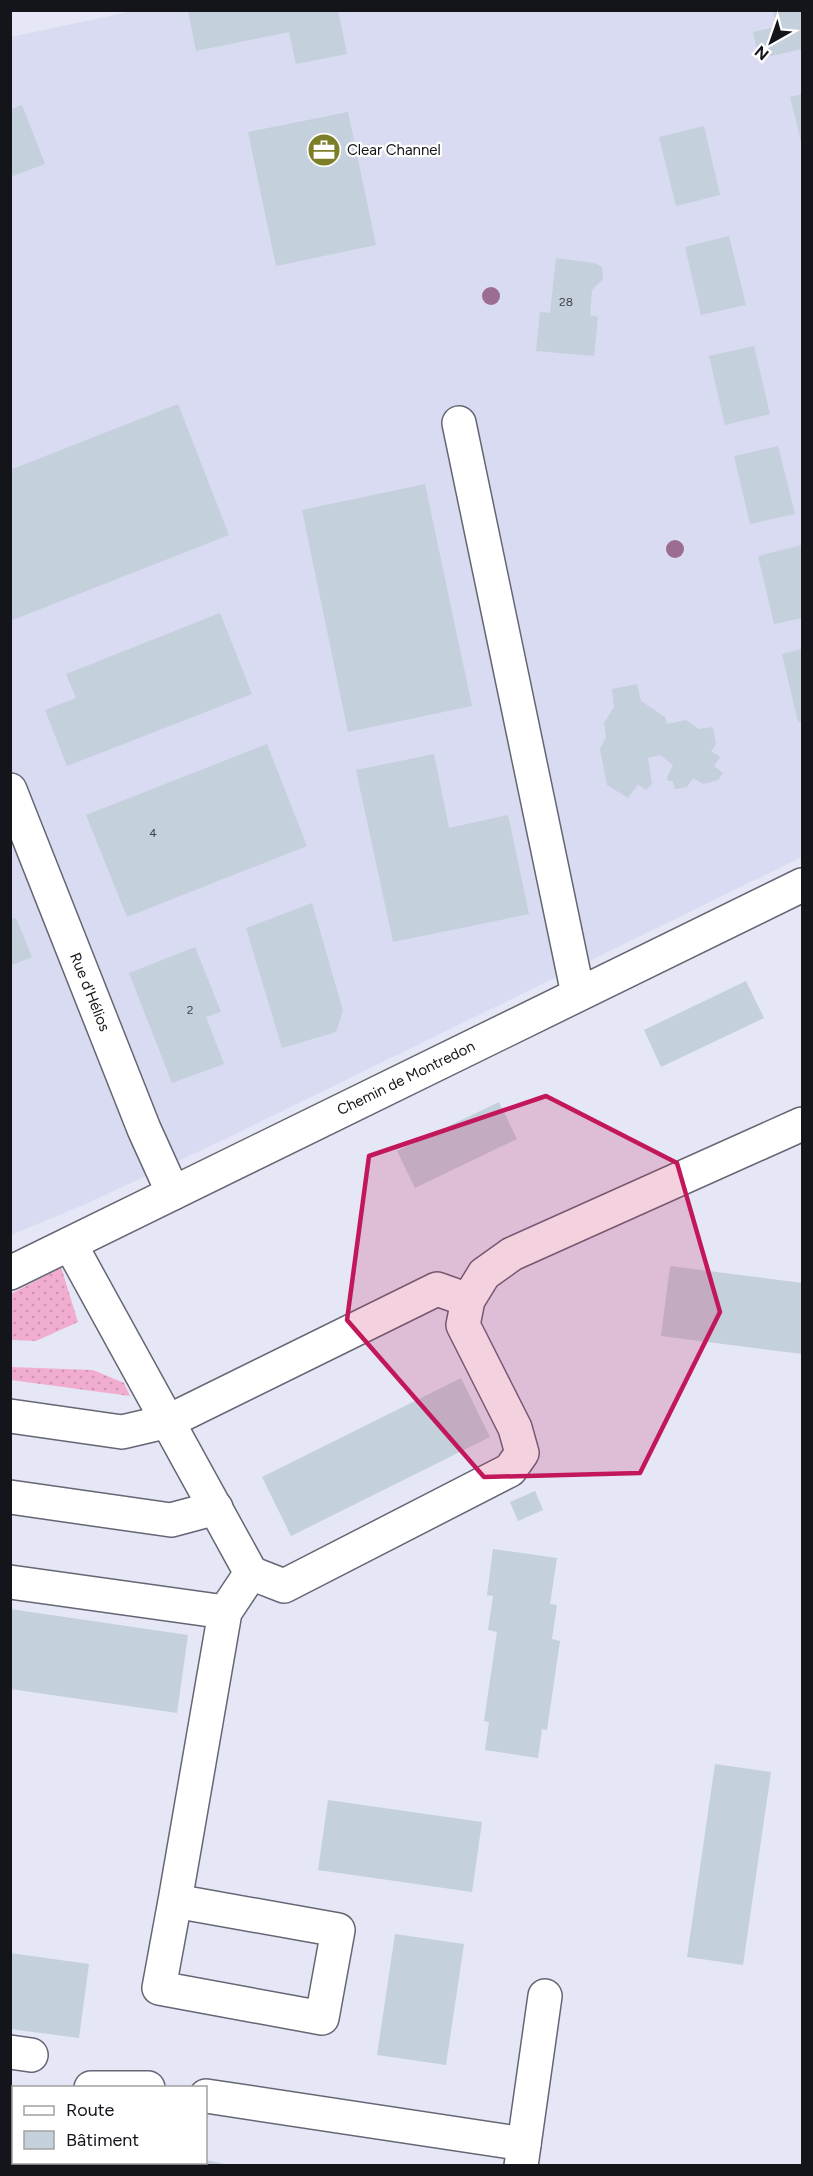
<svg xmlns="http://www.w3.org/2000/svg" width="813" height="2176" viewBox="0 0 813 2176" font-family="Figtree,sans-serif">
	<style>
		.built { fill: #d8dbf1 }
		.grass { fill: url(#grass-dots) }
		.building { fill: #c4d0dc }
		.lines { fill: none; stroke-linecap: round; stroke-linejoin: round }
		.minor-casing { stroke: #656674; stroke-width: 36 }
		.minor { stroke: #fff; stroke-width: 33 }
		.tree { fill: #9b6d91 }
		.marked { fill: #c2185b; fill-opacity: 0.2; stroke: #c2185b; stroke-width: 4.5; stroke-linejoin: round }
		.labels { text-anchor: middle; stroke-width: 4.5; stroke-linejoin: round; paint-order: stroke }
		.number-label { font-size: 12px; fill: #40444a }
		.poi-label { font-size: 15px; fill: #14151a; stroke: #fff; text-anchor: start }
		.street-label { font-size: 15px; fill: #14151a; stroke: #fff }
	</style>
	<defs>
		<pattern id="grass-dots" width="8" height="8" patternUnits="userSpaceOnUse" patternTransform="scale(1.5)"><rect width="8" height="8" fill="#f1adcf"/><path d="M2 2h.1M6 6h.1" fill="none" stroke="#ce94b1" stroke-width="1.8" stroke-linecap="round"/></pattern>
	</defs>
	<rect width="100%" height="100%" fill="#e5e7f6"/>
	<polygon class="built" points="138,10 802,11 802,857 221,1141 88,1203 11,1235 11,37"/>
	<g class="grass">
		<polygon points="61,1267 78,1322 36,1341 11,1340 11,1294"/>
		<polygon points="11,1367 93,1370 124,1383 130,1396 11,1380"/>
	</g>
	<g class="building">
		<polygon points="188,10 338,10 347,54 296,64 289,32 196,51"/>
		<polygon points="773,10 802,10 802,49 759,59 753,32 776,27"/>
		<polygon points="802,94 802,145 790,97"/>
		<polygon points="22,105 45,164 10,177 10,110"/>
		<polygon points="348,112 376,245 276,266 248,132"/>
		<polygon points="704,126 720,195 676,206 659,137"/>
		<polygon points="729,236 746,305 701,315 685,247"/>
		<polygon points="556,258 594,263 602,267 603,279 592,290 590,315 598,317 594,356 536,351 540,312 550,313"/>
		<polygon points="754,346 770,414 725,425 709,356"/>
		<polygon points="178,404 229,535 10,621 10,470"/>
		<polygon points="778,446 795,514 750,524 734,456"/>
		<polygon points="425,484 472,706 348,732 302,510"/>
		<polygon points="802,545 802,618 774,624 758,556"/>
		<polygon points="220,613 252,694 67,766 45,710 76,698 66,674"/>
		<polygon points="802,649 802,721 798,722 782,654"/>
		<polygon points="637,684 641,701 665,717 667,724 686,720 699,729 713,727 716,744 711,751 720,757 714,766 723,773 718,780 703,784 693,778 687,787 675,789 673,781 668,781 667,777 673,765 660,755 648,758 652,784 646,790 638,784 628,798 607,785 600,749 606,737 604,723 614,707 612,689"/>
		<polygon points="267,744 307,846 127,917 86,815"/>
		<polygon points="434,754 449,828 508,815 529,914 393,942 356,770"/>
		<polygon points="312,903 343,1011 336,1032 282,1048 246,928"/>
		<polygon points="16,918 32,957 10,966 10,920"/>
		<polygon points="195,947 221,1012 206,1017 224,1064 172,1083 129,973"/>
		<polygon points="746,981 764,1018 661,1067 644,1030"/>
		<polygon points="499,1102 517,1139 415,1188 397,1151"/>
		<polygon points="670,1266 802,1283 802,1354 661,1336"/>
		<polygon points="461,1378 490,1437 291,1536 262,1477"/>
		<polygon points="535,1491 543,1510 518,1521 510,1502"/>
		<polygon points="493,1549 557,1558 550,1604 557,1605 552,1639 560,1641 547,1730 542,1729 538,1758 485,1750 489,1722 484,1721 497,1632 488,1630 493,1596 487,1595"/>
		<polygon points="10,1609 188,1635 177,1713 10,1689"/>
		<polygon points="715,1764 771,1772 743,1965 687,1957"/>
		<polygon points="328,1800 482,1822 472,1892 318,1870"/>
		<polygon points="395,1934 464,1944 446,2065 377,2055"/>
		<polygon points="10,1953 89,1964 79,2038 10,2029"/>
		<polygon points="206,2160 233,2166 123,2166 124,2163 206,2163"/>
	</g>
	<g class="lines">
		<defs>
			<g id="minor">
				<polyline points="459,423 578,994"/>
				<polyline points="10,790 144,1129 173,1193"/>
				<polyline points="70,1244 251,1573 284,1586 510,1470 522,1453 515,1428 463,1325 468,1300 484,1274 512,1254 802,1124"/>
				<polyline points="10,1273 802,885"/>
				<polyline points="10,1416 122,1432 169,1421 437,1289 468,1300"/>
				<polyline points="10,1497 171,1520 216,1508"/>
				<polyline points="10,1582 225,1612"/>
				<polyline points="175,1901 159,1988 322,2018 338,1930 175,1901 225,1612 251,1573"/>
				<polyline points="10,2052 31,2055"/>
				<polyline points="91,2088 148,2088"/>
				<polyline points="206,2096 524,2144"/>
				<polyline points="10,2136 14,2133"/>
				<polyline points="521,2166 545,1996"/>
			</g>
		</defs>
		<use href="#minor" class="minor-casing"/>
		<use href="#minor" class="minor"/>
	</g>
	<g class="tree">
		<circle cx="491" cy="296" r="9"/>
		<circle cx="675" cy="549" r="9"/>
	</g>
	<path class="marked" d="M546 1096 677 1163 720 1312 640 1473 484 1477 347 1320 369 1156Z"/>
	<defs>
		<symbol id="office-disc" viewBox="-11 -11 22 22"><circle r="9.5" fill="#7d7f28" stroke="#fff"/><path d="M-6-3h4V-5.5h4V-3h4V5H-6ZM-1-4.5V-3h2v-1.5ZM-6 0V1H6V0Z" fill="#fff"/></symbol>
	</defs>
	<g fill-rule="evenodd">
		<use href="#office-disc" x="305" y="131" width="38" height="38"/>
	</g>
	<g class="labels">
		<g class="number-label">
			<text x="566" y="306">28</text>
			<text x="153" y="837">4</text>
			<text x="190" y="1014">2</text>
		</g>
		<g class="poi-label">
			<text x="347" y="155">Clear Channel</text>
		</g>
		<g class="street-label">
			<text transform="translate(90 992) rotate(68)" y="5">Rue d'Hélios</text>
			<text transform="translate(406 1078) rotate(-26)" y="5">Chemin de Montredon</text>
		</g>
	</g>
	<rect width="813" height="2176" fill="none" stroke="#14151a" stroke-width="24"/>
	<rect x="12" y="2086" width="195" height="78" fill="#ffffff" stroke="#a1a1a3" stroke-width="1.5"/>
	<rect x="24" y="2106" width="30" height="9" fill="#ffffff" stroke="#a1a1a3" stroke-width="1.5"/>
	<text x="66" y="2116" font-size="18" fill="#14151a">Route</text>
	<rect x="24" y="2131" width="30" height="18" fill="#c4d0dc" stroke="#a1a1a3" stroke-width="1.5"/>
	<text x="66" y="2146" font-size="18" fill="#14151a">Bâtiment</text>
	<g transform="translate(771 42) rotate(220)" stroke="#ffffff" stroke-width="4.5" paint-order="stroke">
	<path d="M0-4.5L10 22L0 15L-10 22Z" fill="#14151a"/>
	<text y="-9" font-size="16" font-weight="bold" text-anchor="middle" fill="#14151a">N</text>
	</g>
</svg>
